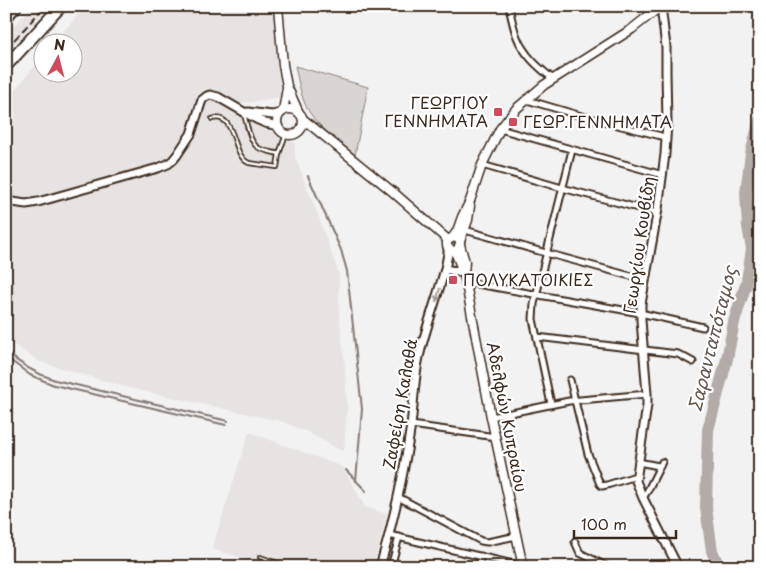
<svg xmlns="http://www.w3.org/2000/svg" width="766" height="573" viewBox="0 0 766 573" font-family="'Playpen Sans',sans-serif">
	<style>
		.built { fill: #e6e3e2 }
		.green { fill: #d8d5d2; stroke: #8a8078 }
		.lines { fill: none; stroke-linecap: round; stroke-linejoin: round }
		.stream { stroke: #827770; stroke-width: 2 }
		.river { stroke: #b2aba7; stroke-width: 12 }
		.service-casing { stroke: #3b2a1e; stroke-width: 6 }
		.minor-casing { stroke: #3b2a1e; stroke-width: 9 }
		.tertiary-casing { stroke: #3b2a1e; stroke-width: 11 }
		.secondary-casing { stroke: #3b2a1e; stroke-width: 11 }
		.motorway-casing { stroke: #3b2a1e; stroke-width: 14 }
		.service { stroke: #fff; stroke-width: 2.5 }
		.minor { stroke: #fff; stroke-width: 5 }
		.tertiary { stroke: #fff; stroke-width: 7 }
		.secondary { stroke: #fff; stroke-width: 8 }
		.motorway { stroke: #fff; stroke-width: 10 }
		.rail { stroke: #3b2a1e; stroke-width: 2; stroke-dasharray: 8 4; stroke-linecap: butt }
		.oneway { fill: #a79f9a }
		.poi-dot { fill: #d1495b; stroke: #fff; stroke-width: 2 }
		.labels { text-anchor: middle; stroke-width: 4.5; stroke-linejoin: round; paint-order: stroke }
		.poi-label { font-size: 16px; fill: #3b2a1e; stroke: #fff; text-anchor: start }
		.street-label { font-size: 16px; fill: #3b2a1e; stroke: #fff }
		.water-label { font-size: 18px; font-style: italic; fill: #65574e; stroke: #fff }
	</style>
	<rect width="100%" height="100%" fill="#f3f2f2"/>
	<filter id="ink" filterUnits="userSpaceOnUse"><feTurbulence type="fractalNoise" baseFrequency=".02" numOctaves="2"/><feDisplacementMap in="SourceGraphic" scale="10" xChannelSelector="R" yChannelSelector="G"/><feConvolveMatrix kernelMatrix="1 2 1 2 8 2 1 2 1" color-interpolation-filters="sRGB"/></filter>
	<g filter="url(#ink)">
		<g class="built">
			<polygon points="32,6 49,6 6,53 6,35"/>
			<polygon points="86,6 272,6 281,97 237,104 219,94 210,92 203,93 199,99 189,129 184,140 174,154 165,161 152,167 29,200 13,201 6,199 6,101 42,57 42,72 72,72 72,42 54,42"/>
			<polygon points="210,101 217,101 295,143 295,157 318,215 339,275 339,313 345,366 347,409 344,452 305,431 280,421 129,388 40,362 14,345 6,334 6,207 25,210 108,188 109,184 173,168 193,139 205,106"/>
			<polygon points="249,432 343,467 365,507 387,514 373,567 272,567 212,549"/>
		</g>
		<path class="green" d="M295 66 368 87 355 155C339 141 313 124 305 104 300 93 298 78 295 66Z"/>
		<g class="lines">
			<g class="stream">
				<polyline points="308,176 341,250 347,271 362,409 356,481"/>
				<path d="M6 351C20 365 37 374 55 380L228 421"/>
				<polyline points="6,357 30,375 54,385 226,425"/>
				<polyline points="346,470 366,491"/>
			</g>
			<polyline class="river" points="719,567 712,551 706,508 708,430 727,359 734,322 747,281 752,249 748,227 746,193 751,153 760,120"/>
			<defs>
				<g id="service">
					<path d="M244 115C247 123 249 140 256 146 261 151 272 152 279 154"/>
					<path d="M212 119C237 112 231 156 249 163L277 167 279 154 286 134"/>
					<polyline points="260,557 289,567"/>
				</g>
				<g id="minor">
					<path d="M509 6C511 16 513 27 517 37 524 55 538 67 553 79"/>
					<polyline points="527,100 578,115 665,137"/>
					<polyline points="500,129 663,175"/>
					<polyline points="482,165 562,188 657,213"/>
					<polyline points="465,230 546,253 645,280"/>
					<polyline points="466,282 640,313 703,327"/>
					<polyline points="537,337 678,354 693,362"/>
					<polyline points="570,380 588,454 600,484 602,486 607,485 636,476"/>
					<polyline points="551,404 533,319 534,304 572,150"/>
					<polyline points="491,417 569,401 647,394"/>
					<polyline points="411,425 496,437"/>
					<polyline points="638,462 659,466"/>
					<polyline points="398,497 481,541 487,542 517,536"/>
					<polyline points="643,498 648,490 662,462"/>
					<polyline points="389,535 513,564 522,565"/>
					<polyline points="575,542 580,553 608,567"/>
					<polyline points="391,567 399,537"/>
					<polyline points="478,567 481,556"/>
				</g>
				<g id="tertiary">
					<polyline points="661,6 666,47 666,72 667,123 665,154 658,209 641,304 641,320 647,394 647,405 636,481 643,498 678,567"/>
					<polyline points="248,112 272,115 281,113"/>
					<polyline points="6,201 26,204 38,202 158,168 168,164 173,160 177,155 191,134 202,100 207,96 210,95 218,97 256,119 265,123 278,126"/>
					<polyline points="445,269 464,273"/>
					<path d="M380 567C394 520 404 473 411 425 414 402 414 379 419 357 426 327 437 298 445 269L448 254V247"/>
				</g>
				<g id="secondary">
					<polyline points="278,6 283,65 287,86 299,113"/>
					<circle cx="290" cy="122" r="13"/>
					<polyline points="283,111 287,88"/>
					<polyline points="303,119 393,192 448,240"/>
					<polyline points="453,237 457,231 462,217 470,201 482,165 500,129 516,109 544,85 632,29 661,6"/>
					<polyline points="460,241 468,220 470,206"/>
					<polyline points="460,245 465,262 464,273"/>
					<path d="M454 251 458 249 460 243 459 239 453 237 447 241C446 251 451 247 455 253 459 259 460 267 464 273L491 417 523 567"/>
				</g>
				<g id="motorway">
					<polyline points="6,17 16,6"/>
					<polyline points="6,66 61,6"/>
				</g>
			</defs>
			<use href="#service" class="service-casing"/>
			<use href="#minor" class="minor-casing"/>
			<use href="#tertiary" class="tertiary-casing"/>
			<use href="#secondary" class="secondary-casing"/>
			<use href="#motorway" class="motorway-casing"/>
			<use href="#service" class="service"/>
			<use href="#minor" class="minor"/>
			<use href="#tertiary" class="tertiary"/>
			<use href="#secondary" class="secondary"/>
			<use href="#motorway" class="motorway"/>
			<polyline class="rail" points="6,49 45,6"/>
		</g>
		<defs><path id="oneway-solid" d="M-6-.8H1V-3.2L6.5 0L1 3.2V.8H-6Z" transform="scale(1.25)"/></defs>
		<use class="oneway" href="#oneway-solid" transform="translate(438 295) rotate(106)"/>
	</g>
	<g class="poi-dot">
		<rect x="493" y="107" width="10" height="10" rx="2.5"/>
		<rect x="508" y="117" width="10" height="10" rx="2.5"/>
		<rect x="448" y="275" width="10" height="10" rx="2.5"/>
	</g>
	<g class="labels">
		<g class="poi-label">
			<text x="488" y="109" text-anchor="end">ΓΕΩΡΓΙΟΥ<tspan x="488" dy="18">ΓΕΝΝΗΜΑΤΑ</tspan></text>
			<text x="523" y="128">ΓΕΩΡ.ΓΕΝΝΗΜΑΤΑ</text>
			<text x="463" y="286">ΠΟΛΥΚΑΤΟΙΚΙΕΣ</text>
		</g>
		<g class="street-label">
			<text transform="translate(639 245) rotate(-82)" y="6">Γεωργίου Κουβίδη</text>
			<text transform="translate(400 404) rotate(-80)" y="6">Ζαφείρη Καλαθά</text>
			<text transform="translate(507 417) rotate(79)" y="6">Αδελφών Κυπραίου</text>
		</g>
		<g class="water-label">
			<text transform="translate(713 339) rotate(-76)" y="6">Σαρανταπόταμος</text>
		</g>
	</g>
	<rect width="766" height="573" fill="none" stroke="#fff" stroke-width="25"/>
	<rect x="12" y="12" width="741" height="548" fill="none" stroke="#3b2a1e" stroke-width="2" filter="url(#ink)"/>
	<g transform="translate(58 58) rotate(7)"><circle r="24" fill="#ffffff" stroke="#b1aaa5"/>
	<path d="M0-4L9 19L0 12L-9 19Z" fill="#d1495b"/>
	<text y="-8" font-size="14" font-weight="bold" text-anchor="middle" fill="#3b2a1e">N</text>
	</g>
	<path d="M574 530v8h102v-8" fill="none" stroke="#3b2a1e" stroke-width="2.5"/>
	<text x="581" y="530" font-size="15" fill="#3b2a1e" stroke="#ffffff" stroke-width="4" paint-order="stroke">100 m</text>
</svg>
